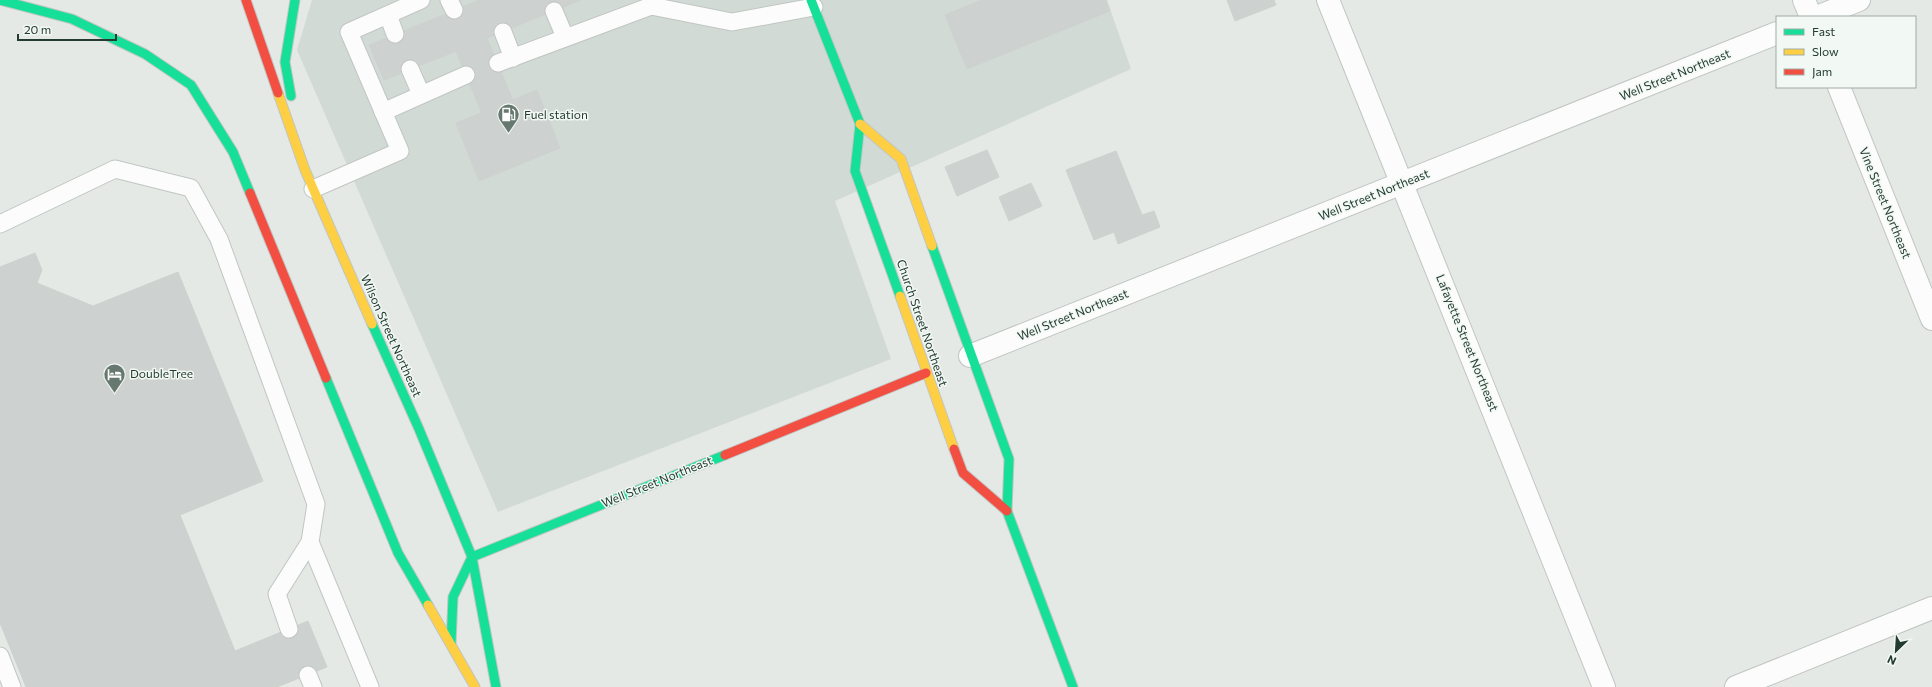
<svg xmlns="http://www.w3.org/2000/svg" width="1932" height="687" viewBox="0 0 1932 687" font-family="Commissioner,sans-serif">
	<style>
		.built { fill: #d2dad6 }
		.building { fill: #cdd1cf; stroke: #cdd2cf }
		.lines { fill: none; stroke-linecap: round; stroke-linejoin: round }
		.lane-casing { stroke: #c1c6c3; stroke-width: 19 }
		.street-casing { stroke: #c1c6c3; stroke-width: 24 }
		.fast-casing { stroke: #c0c6c3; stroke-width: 11 }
		.slow-casing { stroke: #c0c6c3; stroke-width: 11 }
		.jam-casing { stroke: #c0c6c3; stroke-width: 11 }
		.lane { stroke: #fbfcfb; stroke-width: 17 }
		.street { stroke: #fbfcfb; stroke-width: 22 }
		.fast { stroke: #16e098; stroke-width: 9 }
		.slow { stroke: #ffcf43; stroke-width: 9 }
		.jam { stroke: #f24e42; stroke-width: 9 }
		.labels { text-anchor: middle; stroke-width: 3; stroke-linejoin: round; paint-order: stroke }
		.street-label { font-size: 12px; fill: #233b31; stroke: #f2f8f4 }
		.poi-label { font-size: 12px; fill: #233b31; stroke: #f2f8f4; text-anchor: start }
	</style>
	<rect width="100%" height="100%" fill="#e4e9e6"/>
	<polygon class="built" points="312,0 1107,0 1131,69 835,201 891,359 498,512 297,50"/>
	<g class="building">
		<polygon points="480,0 581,0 487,38 514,103 483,116 456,51 384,80 369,45"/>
		<polygon points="982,0 1106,0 1110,11 967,69 945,15"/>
		<polygon points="1227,0 1274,0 1276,5 1235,21"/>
		<polygon points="537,90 560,148 479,181 456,123"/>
		<polygon points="987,150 999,177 957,196 945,167"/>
		<polygon points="1116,151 1142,215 1154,211 1160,227 1118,244 1114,232 1094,240 1066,170"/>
		<polygon points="1031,183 1042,206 1009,221 999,197"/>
		<polygon points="35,253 42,270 37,283 93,306 178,272 263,481 180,515 235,651 308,621 327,667 277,687 26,687 0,623 0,267"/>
	</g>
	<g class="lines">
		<defs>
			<g id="lane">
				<polyline points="449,0 454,10"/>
				<polyline points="554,11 565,37"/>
				<polyline points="388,15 395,34"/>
				<polyline points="503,32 513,58"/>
				<polyline points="498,63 651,6 732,22 814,7"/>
				<polyline points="410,69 421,94"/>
				<polyline points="383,112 466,75"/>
				<polyline points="313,189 400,151 349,32 421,0"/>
				<polyline points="0,224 115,169 191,188 219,239 316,504 310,542 370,687"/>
				<polyline points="289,629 277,594 310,542"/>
				<polyline points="0,656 12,687"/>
				<polyline points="308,675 313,687"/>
			</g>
			<g id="street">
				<polyline points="1328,0 1604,687"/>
				<polyline points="1804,0 1811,17"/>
				<polyline points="1817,17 1859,0"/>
				<polyline points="1839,87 1932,319"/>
				<polyline points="970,356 1777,33"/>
				<polyline points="1736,687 1932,608"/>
			</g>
			<g id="fast">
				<polyline points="0,0 72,19 145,54 191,85 233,152 250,193"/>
				<polyline points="811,0 860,124 855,171 900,296"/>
				<polyline points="291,96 285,62 295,0"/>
				<polyline points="932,246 1009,459 1007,511 1073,687"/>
				<polyline points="372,324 419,429 472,557 496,687"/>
				<polyline points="326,378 398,553 428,605"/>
				<polyline points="451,644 453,597 472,557 725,455"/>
			</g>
			<g id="slow">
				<polyline points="278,93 305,170 372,324"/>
				<polyline points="860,124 901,159 932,246"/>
				<polyline points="900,296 954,449"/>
				<polyline points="428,605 475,687"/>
			</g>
			<g id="jam">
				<polyline points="246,0 278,93"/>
				<polyline points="250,193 326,378"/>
				<polyline points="954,449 963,473 1007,511"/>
				<polyline points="725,455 926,373"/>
			</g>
		</defs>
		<use href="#lane" class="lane-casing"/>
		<use href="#street" class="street-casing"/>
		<use href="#fast" class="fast-casing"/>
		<use href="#slow" class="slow-casing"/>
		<use href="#jam" class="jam-casing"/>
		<use href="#lane" class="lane"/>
		<use href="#street" class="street"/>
		<use href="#fast" class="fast"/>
		<use href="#slow" class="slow"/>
		<use href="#jam" class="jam"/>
	</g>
	<defs>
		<symbol id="fuel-pin" viewBox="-11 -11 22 30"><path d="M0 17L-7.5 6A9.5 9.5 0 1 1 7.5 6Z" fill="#677870" stroke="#f2f8f4"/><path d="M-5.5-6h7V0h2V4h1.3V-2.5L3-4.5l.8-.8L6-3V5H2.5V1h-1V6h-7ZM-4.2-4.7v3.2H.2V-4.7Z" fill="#fff"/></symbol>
		<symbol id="hotel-pin" viewBox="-11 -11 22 30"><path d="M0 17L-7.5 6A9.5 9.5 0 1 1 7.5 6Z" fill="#677870" stroke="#f2f8f4"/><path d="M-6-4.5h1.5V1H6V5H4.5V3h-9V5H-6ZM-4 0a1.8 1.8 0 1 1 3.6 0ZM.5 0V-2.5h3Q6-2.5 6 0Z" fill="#fff"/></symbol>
	</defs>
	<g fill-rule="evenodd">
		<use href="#fuel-pin" x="496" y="102" width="25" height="34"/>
		<use href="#hotel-pin" x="102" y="362" width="25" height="34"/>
	</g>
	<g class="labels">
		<g class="street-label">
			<text transform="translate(1675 75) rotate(-22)" y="4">Well Street Northeast</text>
			<text transform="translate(1374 195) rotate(-22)" y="4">Well Street Northeast</text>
			<text transform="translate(1885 203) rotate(68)" y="4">Vine Street Northeast</text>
			<text transform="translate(1073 315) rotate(-22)" y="4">Well Street Northeast</text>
			<text transform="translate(922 323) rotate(71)" y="4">Church Street Northeast</text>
			<text transform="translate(391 336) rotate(66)" y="4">Wilson Street Northeast</text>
			<text transform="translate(1467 343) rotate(68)" y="4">Lafayette Street Northeast</text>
			<text transform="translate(657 482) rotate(-22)" y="4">Well Street Northeast</text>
		</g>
		<g class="poi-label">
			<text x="524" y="119">Fuel station</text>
			<text x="130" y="378">DoubleTree</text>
		</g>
	</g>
	<rect x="1776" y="16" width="140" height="72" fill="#f2f8f4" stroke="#9faca6"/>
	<rect x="1784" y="29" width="20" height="6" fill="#16e098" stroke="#9faca6"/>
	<text x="1812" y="36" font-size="12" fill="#233b31">Fast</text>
	<rect x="1784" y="49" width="20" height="6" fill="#ffcf43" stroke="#9faca6"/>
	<text x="1812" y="56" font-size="12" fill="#233b31">Slow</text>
	<rect x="1784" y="69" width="20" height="6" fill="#f24e42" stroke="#9faca6"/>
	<text x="1812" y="76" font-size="12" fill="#233b31">Jam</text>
	<g transform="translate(1896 651) rotate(205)" stroke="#f2f8f4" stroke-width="3" paint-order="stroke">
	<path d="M0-3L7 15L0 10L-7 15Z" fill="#233b31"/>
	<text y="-6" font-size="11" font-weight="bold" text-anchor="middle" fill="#233b31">N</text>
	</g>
	<path d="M18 34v6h98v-6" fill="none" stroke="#233b31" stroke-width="2"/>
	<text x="24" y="34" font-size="12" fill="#233b31" stroke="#f2f8f4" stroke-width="3" paint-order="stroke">20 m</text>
</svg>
